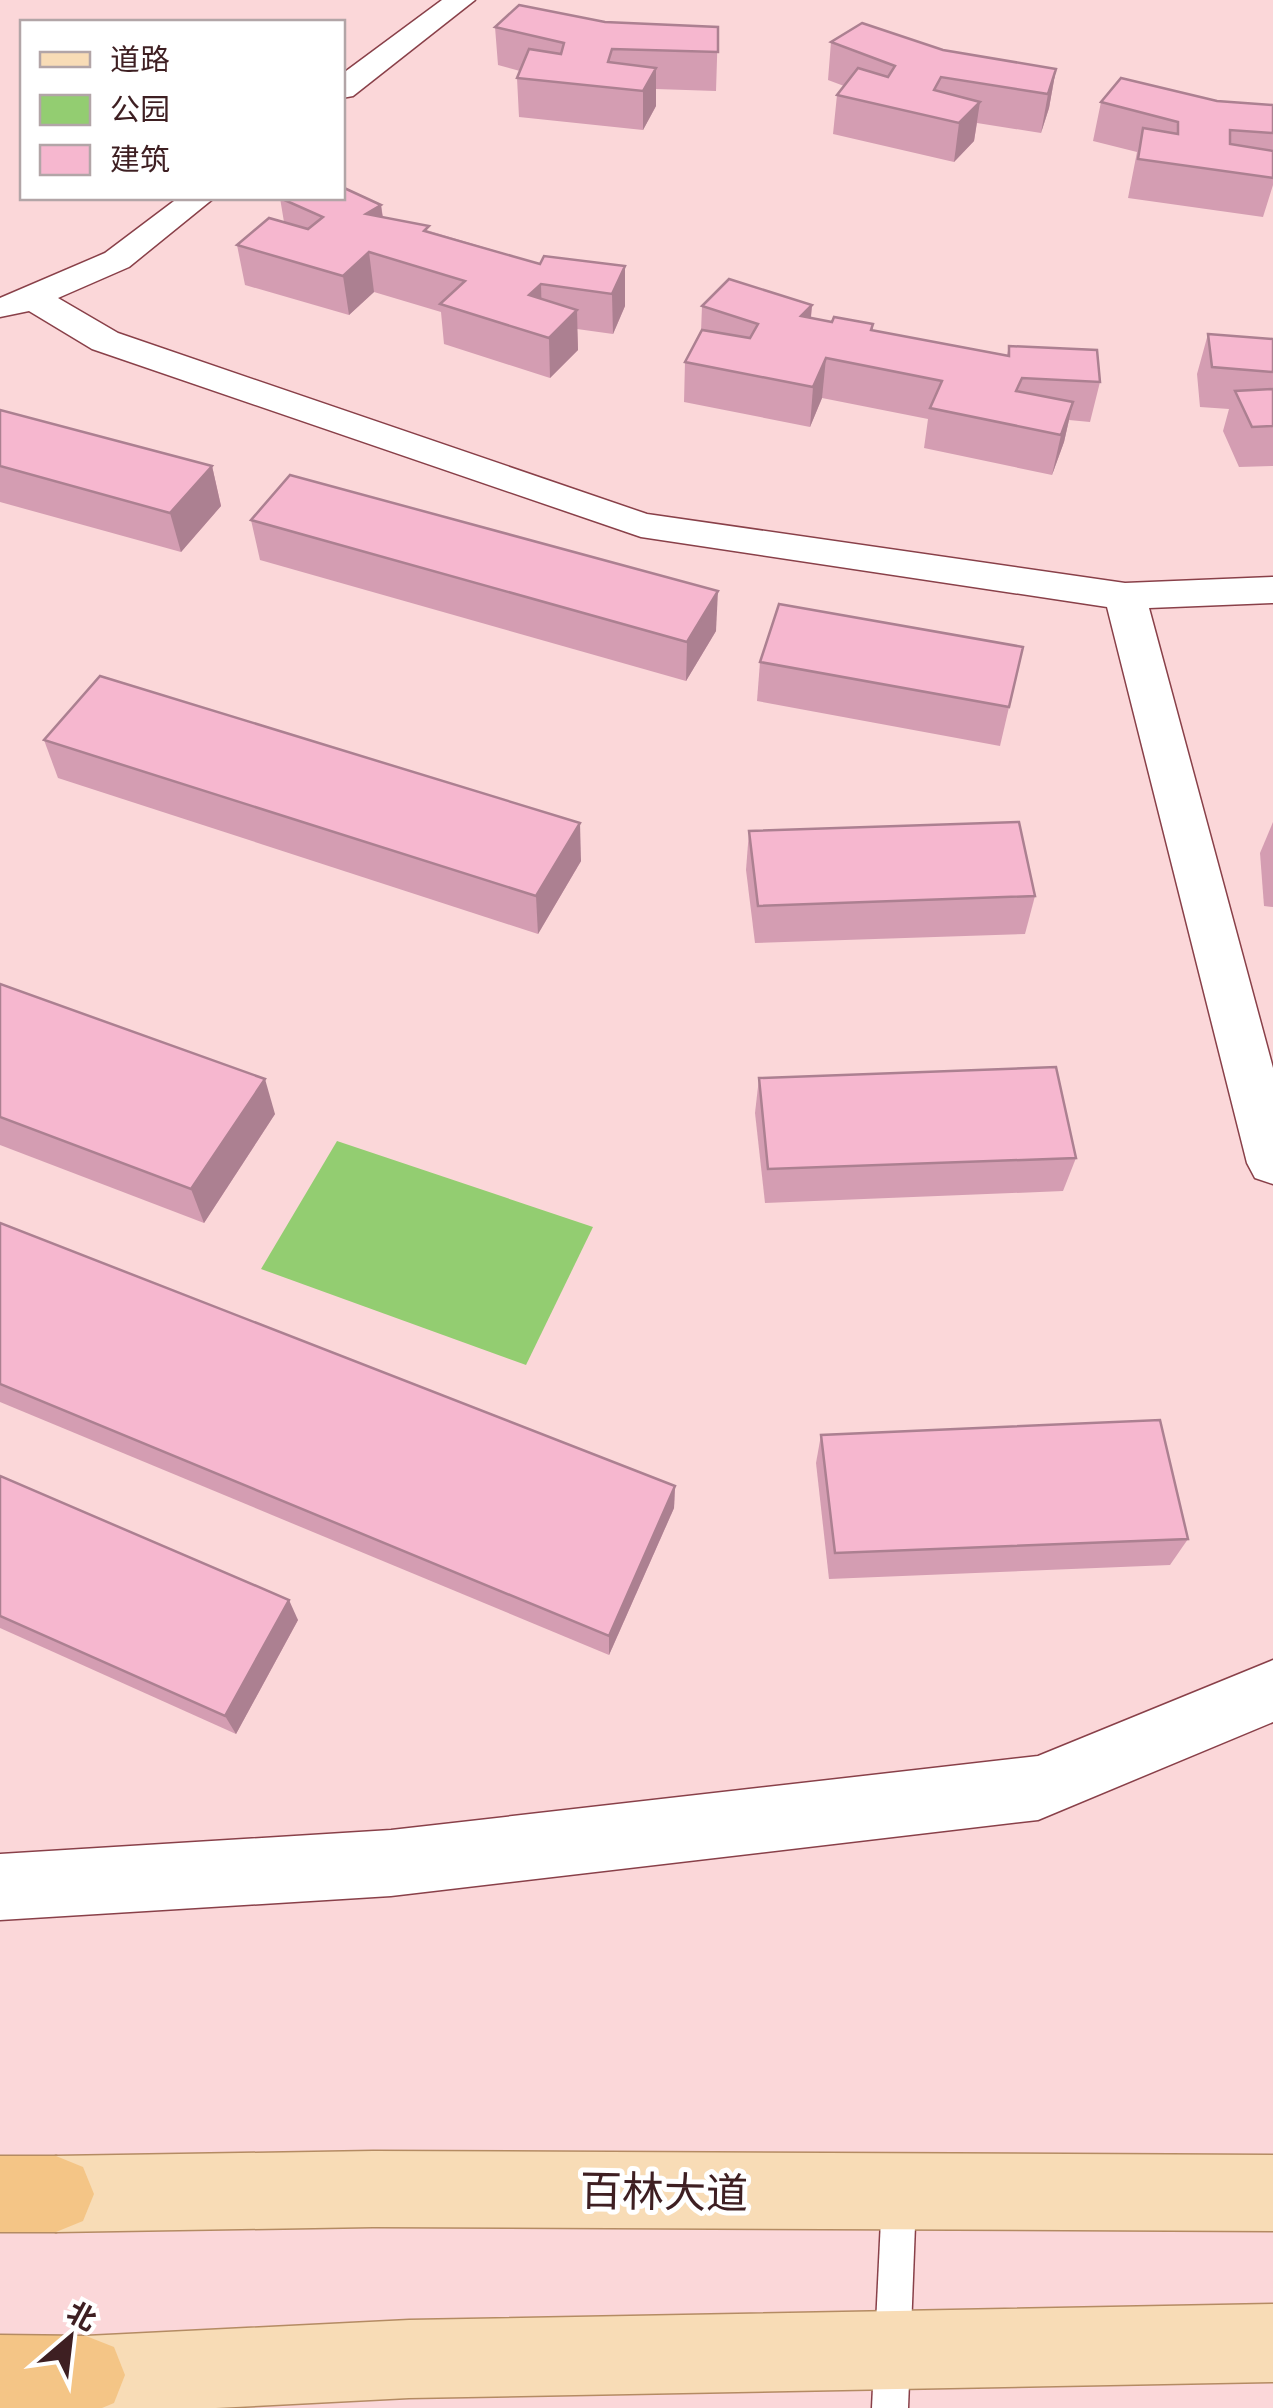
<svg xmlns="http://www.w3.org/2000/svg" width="1273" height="2408" viewBox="0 0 1273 2408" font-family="'Archivo Narrow','Noto Sans SC',sans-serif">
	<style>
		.green { fill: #93cd71 }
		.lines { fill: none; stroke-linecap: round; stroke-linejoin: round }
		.service-casing { stroke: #894049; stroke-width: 3 }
		.minor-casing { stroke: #894049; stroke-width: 3 }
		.primary-casing { stroke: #b48b63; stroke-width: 3 }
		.motorway-casing { stroke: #b48b63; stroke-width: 3 }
		.service { fill: #fff; fill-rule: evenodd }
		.minor { fill: #fff; fill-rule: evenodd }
		.primary { fill: #f8dcb6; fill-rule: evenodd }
		.motorway { fill: #f4c586; fill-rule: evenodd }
		.wall { fill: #d49db2 }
		.shaded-wall { fill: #ac8091 }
		.building { fill: #f6b7cf; stroke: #ac8091; stroke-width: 2.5 }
		.labels { text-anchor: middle; stroke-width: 10; stroke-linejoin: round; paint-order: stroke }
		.near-street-label { font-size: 42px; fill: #3e1f22; stroke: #fff }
	</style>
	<rect width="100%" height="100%" fill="#fbd7d9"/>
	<polygon class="green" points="337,1141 593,1227 526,1365 261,1269"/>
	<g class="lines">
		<defs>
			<polygon id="service" points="899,2182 911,2187 916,2199 908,2408 872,2408 882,2199 887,2187"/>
			<g id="minor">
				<polygon points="442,0 475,0 353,96 342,98 342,74"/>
				<polygon points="178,198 214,198 129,267 58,298 118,333 647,514 1125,583 1273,577 1273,603 1149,608 1273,1068 1273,1184 1255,1178 1247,1163 1107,607 641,537 92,349 29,311 0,317 0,298 105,253"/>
				<polygon points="1273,1660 1273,1722 1038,1820 391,1896 0,1920 0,1854 391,1830 1038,1756"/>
			</g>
			<g id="primary">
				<polygon points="373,2151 1273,2155 1273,2231 373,2227 56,2232 29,2221 18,2194 29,2167 56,2156"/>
				<polygon points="1273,2304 1273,2382 409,2398 216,2408 70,2408 58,2403 47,2375 58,2347 86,2336 409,2320"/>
			</g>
			<g id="motorway">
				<polygon points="0,2156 56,2156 83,2167 94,2194 83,2221 56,2232 0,2232"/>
				<polygon points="0,2335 86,2336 114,2347 125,2375 114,2403 102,2408 0,2408"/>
			</g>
		</defs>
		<use href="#service" class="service-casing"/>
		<use href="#minor" class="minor-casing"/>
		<use href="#primary" class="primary-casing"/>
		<use href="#motorway" class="motorway-casing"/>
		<use href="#service" class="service"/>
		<use href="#minor" class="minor"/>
		<use href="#primary" class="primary"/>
		<use href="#motorway" class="motorway"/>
	</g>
	<g class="wall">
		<polygon points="605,22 718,27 716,91 656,89 656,106 643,130 519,117 517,78 520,71 498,65 495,27"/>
		<polygon points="831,42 943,50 1056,69 1049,108 1041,133 977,123 974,141 954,162 833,134 837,95 844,86 828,80"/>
		<polygon points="1101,102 1273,105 1273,185 1263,217 1128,198 1137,152 1093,141"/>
		<polygon points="280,198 381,205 383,217 540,264 625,266 625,306 613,334 577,329 578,350 550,378 444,344 441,312 374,292 349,315 245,285 237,245 284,222"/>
		<polygon points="812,305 811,318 832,322 873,324 873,330 1007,355 1009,346 1100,382 1090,422 1069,420 1064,442 1052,475 924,448 928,419 822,398 810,427 684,402 685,362 701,332 702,306"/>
		<polygon points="1208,334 1273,339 1273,466 1239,467 1223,431 1229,409 1200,407 1197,374"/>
		<polygon points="0,410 212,466 221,506 181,552 0,502"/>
		<polygon points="251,520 716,631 686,681 260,560"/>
		<polygon points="1023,647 1000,746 757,701 760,662"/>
		<polygon points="44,740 581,861 538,934 58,778"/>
		<polygon points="1273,822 1273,907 1264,906 1260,853"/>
		<polygon points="749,831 1035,896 1025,934 755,943 746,870"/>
		<polygon points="0,984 275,1114 204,1223 0,1145"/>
		<polygon points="759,1078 1076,1158 1063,1191 765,1203 755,1113"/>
		<polygon points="0,1223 675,1486 674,1508 609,1655 0,1402"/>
		<polygon points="821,1435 1188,1539 1170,1565 829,1579 816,1463"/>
		<polygon points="0,1476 298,1620 236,1734 0,1628"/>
	</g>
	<g class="shaded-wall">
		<polygon points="656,68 656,106 643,130 643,91"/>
		<polygon points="1056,69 1049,108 1041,133 1048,94"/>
		<polygon points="980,102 974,141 954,162 959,123"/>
		<polygon points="381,205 386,244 366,214"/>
		<polygon points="369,252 374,292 349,315 343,276"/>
		<polygon points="625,266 625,306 613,334 612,294"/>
		<polygon points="541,284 542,324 529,295"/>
		<polygon points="812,305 808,345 801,316"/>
		<polygon points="577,310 578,350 550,378 549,338"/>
		<polygon points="826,358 822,398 810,427 813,387"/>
		<polygon points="1073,402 1064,442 1052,475 1061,435"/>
		<polygon points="212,466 221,506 181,552 170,513"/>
		<polygon points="718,591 716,631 686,681 687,642"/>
		<polygon points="580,823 581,861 538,934 536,896"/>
		<polygon points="265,1079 275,1114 204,1223 191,1189"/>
		<polygon points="675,1486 674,1508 609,1655 609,1636"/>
		<polygon points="289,1600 298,1620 236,1734 225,1716"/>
	</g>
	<g class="building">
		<polygon points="519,5 605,22 718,27 718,52 612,49 608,62 656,68 643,91 517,78 529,49 561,54 564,43 495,27"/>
		<polygon points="862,23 943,50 1056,69 1048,94 941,77 934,90 980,102 959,123 837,95 858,68 888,77 895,66 831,42"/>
		<polygon points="1121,78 1217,101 1273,105 1273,133 1230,130 1230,144 1273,151 1273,178 1138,159 1143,128 1178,134 1178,122 1101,102"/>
		<polygon points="342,187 381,205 366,214 429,226 424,231 540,264 544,256 625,266 612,294 541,284 529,295 577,310 549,338 440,304 465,281 369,252 343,276 237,245 269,218 308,229 323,217 280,198 342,198"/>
		<polygon points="729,279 812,305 801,316 832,322 834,317 873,324 871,330 1009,356 1009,346 1097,350 1100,382 1022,378 1016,391 1073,402 1061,435 930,408 942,381 826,358 813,387 685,362 702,330 750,338 758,324 702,306"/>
		<polygon points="1208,334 1273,339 1273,372 1212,367"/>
		<polygon points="1273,389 1273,426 1252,427 1235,391"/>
		<polygon points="0,410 212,466 170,513 0,466"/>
		<polygon points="290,475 718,591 687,642 251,520"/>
		<polygon points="779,604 1023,647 1009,707 760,662"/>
		<polygon points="100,676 580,823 536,896 44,740"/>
		<polygon points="1019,822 1035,896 758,906 749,831"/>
		<polygon points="0,984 265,1079 191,1189 0,1117"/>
		<polygon points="1056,1067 1076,1158 768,1169 759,1078"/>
		<polygon points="0,1223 675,1486 609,1636 0,1384"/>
		<polygon points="1160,1420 1188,1539 835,1553 821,1435"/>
		<polygon points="0,1476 289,1600 225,1716 0,1616"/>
	</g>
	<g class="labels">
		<g class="near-street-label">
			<text transform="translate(664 2192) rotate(1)" y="15">百林大道</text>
		</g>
	</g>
	<rect x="20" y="20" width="325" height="180" fill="#ffffff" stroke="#b2a5a7" stroke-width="2.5"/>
	<rect x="40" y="52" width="50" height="15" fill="#f8dcb6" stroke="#b2a5a7" stroke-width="2.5"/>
	<text x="110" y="70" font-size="30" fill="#3e1f22">道路</text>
	<rect x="40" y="95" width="50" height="30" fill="#93cd71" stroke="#b2a5a7" stroke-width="2.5"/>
	<text x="110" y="120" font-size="30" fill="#3e1f22">公园</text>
	<rect x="40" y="145" width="50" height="30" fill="#f6b7cf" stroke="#b2a5a7" stroke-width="2.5"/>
	<text x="110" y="170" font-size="30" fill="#3e1f22">建筑</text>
	<g transform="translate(70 2338) rotate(28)" stroke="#ffffff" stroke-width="8" paint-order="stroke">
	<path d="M0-8L18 38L0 25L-18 38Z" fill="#3e1f22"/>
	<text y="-15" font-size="28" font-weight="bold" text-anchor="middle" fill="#3e1f22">北</text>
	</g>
</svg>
